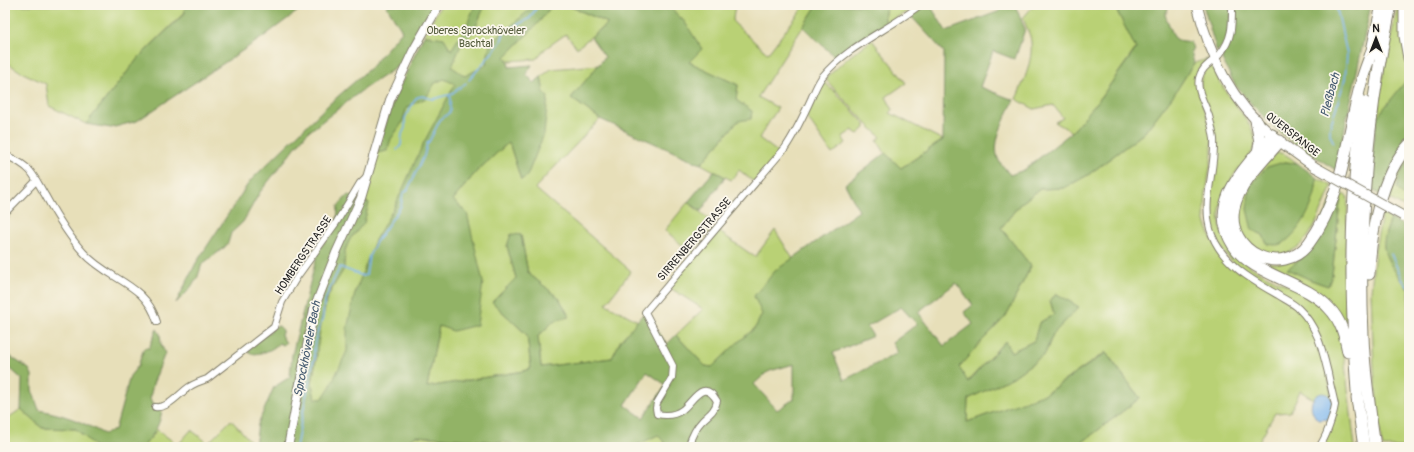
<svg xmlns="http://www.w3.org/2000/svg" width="1414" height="452" viewBox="0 0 1414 452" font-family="Pangolin,sans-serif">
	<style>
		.green { fill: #b9d175; stroke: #6a7648 }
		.forest { fill: #92b366; stroke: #576841; fill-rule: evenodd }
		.water { fill: #7fb7ef; stroke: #4e6a86 }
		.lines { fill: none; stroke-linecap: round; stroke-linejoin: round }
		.stream { stroke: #7fb7ef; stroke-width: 1.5 }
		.street-casing { stroke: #827e6a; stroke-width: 8 }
		.secondary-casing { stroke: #827e6a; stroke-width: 10 }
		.primary-casing { stroke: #827e6a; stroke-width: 11 }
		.highway-casing { stroke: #827e6a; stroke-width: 13 }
		.street { stroke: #fff; stroke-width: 6 }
		.secondary { stroke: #fff; stroke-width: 8 }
		.primary { stroke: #fff; stroke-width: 9 }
		.highway { stroke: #fff; stroke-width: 11 }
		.primary-bridge-casing { stroke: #827e6a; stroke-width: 11; stroke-linecap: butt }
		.primary-bridge { stroke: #fff; stroke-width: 9 }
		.labels { text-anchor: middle; stroke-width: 3.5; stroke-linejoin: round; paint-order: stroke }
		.park-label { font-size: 11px; fill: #535b3b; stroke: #fbf7ec }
		.street-label { font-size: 11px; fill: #1c1c1c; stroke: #fbf7ec }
		.water-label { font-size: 12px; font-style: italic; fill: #445a70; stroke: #fbf7ec }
	</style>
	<rect width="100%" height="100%" fill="#fbf7ec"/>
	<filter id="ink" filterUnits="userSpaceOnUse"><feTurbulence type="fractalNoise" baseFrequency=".025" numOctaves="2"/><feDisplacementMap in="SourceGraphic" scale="8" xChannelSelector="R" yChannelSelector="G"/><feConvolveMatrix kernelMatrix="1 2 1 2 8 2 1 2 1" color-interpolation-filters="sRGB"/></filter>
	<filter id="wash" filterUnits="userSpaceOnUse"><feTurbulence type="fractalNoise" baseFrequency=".012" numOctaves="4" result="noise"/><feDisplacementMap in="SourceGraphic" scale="16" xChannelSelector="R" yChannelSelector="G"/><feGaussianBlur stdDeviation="0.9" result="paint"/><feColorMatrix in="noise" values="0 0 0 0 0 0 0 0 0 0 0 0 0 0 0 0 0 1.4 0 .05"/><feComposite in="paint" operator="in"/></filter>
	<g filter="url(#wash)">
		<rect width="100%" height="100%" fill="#e7dfb9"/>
		<g class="green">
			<polygon points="5,5 184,5 185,12 139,57 86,124 49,106 46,84 21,72 6,62 5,59"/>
			<polygon points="441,5 549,5 505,50 352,353 300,447 317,355 316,346 328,296 341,273 345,250 350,239 358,230 369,203 362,200 377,153 424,35"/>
			<polygon points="552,5 567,5 608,23 577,48 566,34 546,48 536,59 508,61 505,57 539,22"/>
			<polygon points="667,5 735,5 733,19 734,23 767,53 769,52 805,5 817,5 758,97 778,108 759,138 779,153 754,182 739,170 731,180 701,164 738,121 736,100 738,85 689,62"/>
			<path d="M886 5H916L907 12 886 23C883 14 886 13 886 5Z"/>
			<path d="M1034 5H1114L1136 48 1099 100 1072 132 1055 122 1063 118 1053 105 1034 109 1016 99C1024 81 1035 57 1030 36 1028 30 1025 24 1023 18Z"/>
			<polygon points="1398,5 1403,5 1409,63 1409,81 1405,83 1377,117 1384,69"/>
			<polygon points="872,40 906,83 886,97 893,110 890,113 943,140 901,168 885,153 877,140 881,137 868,125 827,81 827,77 850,56"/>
			<path d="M1208 59 1199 69 1196 85 1208 120 1212 138V155L1206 193 1204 219 1212 240 1225 260 1239 272 1240 269C1224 256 1213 238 1209 217 1205 190 1220 163 1215 135 1213 127 1212 119 1209 111 1204 96 1193 80 1209 67L1213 68C1217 75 1220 83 1225 90 1233 103 1253 124 1255 139 1257 152 1243 162 1236 172 1223 190 1214 216 1224 237 1227 244 1232 249 1237 254 1243 261 1250 267 1258 271 1279 284 1307 289 1325 308 1333 317 1338 328 1342 340L1355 447H1320C1325 441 1328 434 1330 427 1337 407 1338 398 1331 378L1328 379 1332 398C1325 392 1320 392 1313 399L1300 391 1290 412 1275 413 1256 447H1076L1140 398 1106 352 1045 394 967 422 968 399 1013 377 1045 354 1053 334 1078 307 1057 294 1050 300 1054 314 1039 323 1034 341 1011 352 1005 341 967 382 959 367 981 342 1006 316 1031 266 1001 228 1020 204 1040 189 1064 188 1088 175 1144 133 1175 93 1194 63Z"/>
			<polygon points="599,65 571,98 600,119 535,188 631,271 606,304 638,321 621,340 612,358 541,367 538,336 554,321 569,317 559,298 528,273 521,235 507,246 516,278 492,302 527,335 531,368 524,371 427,387 439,326 453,200 476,172 509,142 521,180 544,93 541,77 551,69"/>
			<polygon points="823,81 835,92 865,124 865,128 857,135 853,130 842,137 846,143 832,154 806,116 809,105"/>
			<path d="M1268 146 1269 147C1255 164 1236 182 1231 205 1222 243 1259 276 1295 258 1304 253 1310 244 1316 236L1307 254 1288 269 1311 280 1328 286 1332 275 1341 193 1348 197 1345 275 1347 335C1344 330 1343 324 1340 318 1337 312 1331 305 1325 300 1295 275 1241 271 1228 230 1225 218 1226 205 1231 194 1238 181 1256 154 1268 146Z"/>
			<polygon points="1409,150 1409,210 1386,197 1398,166"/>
			<path d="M1276 153C1285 152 1290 158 1297 163L1284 162 1263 235 1267 244 1314 198 1317 178 1332 186 1318 219 1308 237 1298 247 1286 254 1274 255 1257 251 1240 234 1237 208 1250 181Z"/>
			<polygon points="688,202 715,224 692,254 665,230"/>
			<polygon points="1382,214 1391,219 1386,232 1384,247 1409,291 1409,447 1383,447 1381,440 1374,370 1371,292 1375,249"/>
			<polygon points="775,230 793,259 755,328 712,367 705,366 676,335 703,309 667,286 718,231 755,257"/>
			<polygon points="21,409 42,428 76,429 96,446 96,447 5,447 5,420"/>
			<polygon points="231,420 255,446 254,447 143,447 154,434 156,429 178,445 191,430 208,443"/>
			<polygon points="659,434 668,447 633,447"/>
			<polygon points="416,436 511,443 519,447 398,447"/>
		</g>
		<g class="forest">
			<polygon points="184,5 306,5 263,37 137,121 111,128 86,124 139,57 185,13"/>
			<polygon points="386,5 435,5 404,65 397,67 365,88 306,134 260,192 243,222 231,233 228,243 224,248 202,264 197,279 187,292 176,303 196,263 250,181 326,107 371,67 402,31"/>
			<path d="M475 5H485L475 29 460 47 452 67 465 76 486 65 490 44 535 5H552L539 22 505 57 508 61 509 67 532 65 526 74 534 83 541 77 544 93 548 97 544 134 527 176 521 180 509 142 476 172 453 200 467 213 483 282 477 325 453 331 439 326 427 387 524 371 531 368 527 335 492 302 516 278 507 246 511 234 521 235 528 273 559 298 569 316 554 321 538 336 541 367 612 358 621 340 644 313 667 344 676 335 705 366 712 367 737 343 755 328 762 314 754 296 775 271 859 211 845 184 885 153 901 168 943 140 944 52 910 15 924 5H930L946 31 1000 11 998 5H1015L1025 29 1016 56 1014 59 993 51 980 87 1014 100C1006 118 990 142 999 161 1001 164 1007 171 1010 175L1024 170 1072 132 1099 100 1136 49 1114 5H1170L1165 15 1174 37 1178 40 1190 42 1193 48 1191 51 1194 63 1175 93 1144 133 1088 175 1064 188 1040 189 1020 204 1001 228 1031 266 1006 316 981 342 959 367 968 382 1005 341 1011 352 1034 341 1039 323 1054 314 1050 300 1057 294 1079 307 1053 334 1045 354 1013 377 968 399 967 422 1045 394 1106 353 1140 398 1076 447H668L658 435 633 447H616L617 445 589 446 584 447H519L511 443 416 436 398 447H254L255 446 258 424 274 387 290 377 292 355 318 251 337 224 338 206 348 195 369 203 364 223 350 239 345 250 344 269 328 295 322 318 312 384 315 398 322 399 330 387 347 351V329L355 293 375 240 395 206 423 144 455 84 444 79 435 83 426 98 407 107 402 123 391 139 387 151 377 153 393 101 424 35 444 38 451 50 466 27ZM956 283 973 305 964 312 973 324 944 346 918 312ZM901 307 917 324 892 343 898 353 844 380 833 353 873 336 867 327ZM794 364V399L777 410 754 384 766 373 770 371ZM647 372 666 385 643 418 625 405Z"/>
			<polygon points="567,5 667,5 684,21 702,49 689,62 738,85 736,100 752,111 751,119 738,121 701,164 600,119 571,98 605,57 591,37 608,23"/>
			<path d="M817 5H886C886 13 883 14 886 23L837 59 803 27Z"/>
			<polygon points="1203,5 1231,5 1231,17 1226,42 1217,52"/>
			<polygon points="1235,5 1371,5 1336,170 1289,140 1269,122 1254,107 1235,85 1222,59"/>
			<polygon points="1409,81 1409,141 1381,195 1368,188 1377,117 1405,82"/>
			<polygon points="1409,160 1409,206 1405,198 1397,188 1399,176"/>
			<path d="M1284 162 1297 163 1317 178C1316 185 1316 193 1313 200 1309 214 1297 233 1285 242 1280 246 1273 245 1267 244L1263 235 1252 230 1247 209 1250 185 1267 167Z"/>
			<polygon points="714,171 725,177 701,211 688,202"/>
			<polygon points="1336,191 1341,193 1332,275 1328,286 1311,280 1287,269 1307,254"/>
			<path d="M1391 219 1409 228V291C1401 277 1385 263 1384 247 1383 238 1388 227 1391 219Z"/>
			<path d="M279 326 283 330 281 335 286 343 283 345 279 343C272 351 261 354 251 354L247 350 275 327Z"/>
			<path d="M157 329 160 334 161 344 165 353 153 384 150 398 152 404 161 405C164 421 152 436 143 447H96L76 429 42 428 21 409 22 379 5 364V353L29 369 32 375V390L39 410C65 415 81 421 104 434L115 430 130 376 138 366 144 348H149Z"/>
		</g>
		<path class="water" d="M1322 393 1327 394 1333 400 1330 419 1318 420C1309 411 1308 397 1322 393Z"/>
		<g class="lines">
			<g class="stream">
				<polyline points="469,80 501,42 504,32 530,18 538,5"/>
				<polyline points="1334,143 1330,135 1330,127 1345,79 1347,54 1336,5"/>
				<path d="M397 150 401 145 402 134 405 128V118L416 98C423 94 426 98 433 99 439 99 444 94 450 95"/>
				<polyline points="1391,254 1403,281 1409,288"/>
				<path d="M296 447 313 362 315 359C312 348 316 333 321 323 324 318 323 310 324 305 327 292 334 279 340 267L363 276 366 275 369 256 376 242 401 206 403 193 407 191 424 156 427 144 430 140 440 120 450 112V95L466 83"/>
			</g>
		</g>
	</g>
	<g filter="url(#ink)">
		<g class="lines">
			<defs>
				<g id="street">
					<path d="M1232 5C1232 24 1233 38 1220 54 1213 62 1202 66 1199 78 1196 91 1205 103 1209 116 1211 123 1213 132 1214 139 1216 171 1200 204 1212 235 1224 265 1252 280 1278 295 1284 299 1293 303 1298 308 1317 326 1322 348 1328 373 1330 384 1333 395 1335 405 1333 417 1326 438 1319 447"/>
					<path d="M5 155C14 159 24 164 30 171 36 178 40 187 45 195 56 215 68 236 84 253 108 280 146 283 157 322"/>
					<polyline points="5,213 36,181"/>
					<path d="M155 407C168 409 179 394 189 387 195 383 201 381 207 379L274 327 282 302 297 277 336 223 360 183 366 177"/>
					<path d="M688 447C691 438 696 427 702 421 709 414 715 411 717 401 703 377 693 402 682 410 674 416 666 416 657 414L656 408 657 403 672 378 673 366 645 312 785 148C796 132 803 116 811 99 814 92 817 84 822 77 848 45 889 30 920 5"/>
				</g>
				<polyline id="secondary" points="288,447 314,309 336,253 361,198 390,100 413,51 439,5"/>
				<path id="primary" d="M1197 5C1210 57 1231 101 1273 136 1286 147 1301 157 1315 167"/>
				<g id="highway">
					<polyline points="1405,5 1405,36 1409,58"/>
					<polyline points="1371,55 1382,5"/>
					<polyline points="1256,120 1260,142 1258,153"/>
					<path d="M1272 135C1258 153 1238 173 1229 194 1224 206 1222 219 1227 232 1241 276 1301 277 1329 308 1341 320 1345 336 1348 352"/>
					<path d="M1280 141C1264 160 1239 183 1234 208 1225 251 1282 280 1309 243 1343 198 1347 136 1361 83 1364 71 1369 60 1373 48"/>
					<path d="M1369 274C1370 235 1381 174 1409 145"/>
					<polyline points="1357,398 1364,447"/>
					<path d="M1358 404C1350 303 1348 202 1364 102"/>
					<path d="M1375 447C1370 410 1364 373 1363 336 1358 225 1367 113 1391 5"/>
				</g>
			</defs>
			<use href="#street" class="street-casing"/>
			<use href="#secondary" class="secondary-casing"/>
			<use href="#primary" class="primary-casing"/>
			<use href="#highway" class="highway-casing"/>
			<use href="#street" class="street"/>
			<use href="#secondary" class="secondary"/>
			<use href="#primary" class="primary"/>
			<use href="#highway" class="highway"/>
			<defs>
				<polyline id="primary-bridge" points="1315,167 1403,216"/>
			</defs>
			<use href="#primary-bridge" class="primary-bridge-casing"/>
			<use href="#primary-bridge" class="primary-bridge"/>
		</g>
	</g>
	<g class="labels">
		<g class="park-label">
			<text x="476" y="34">Oberes Sprockhöveler<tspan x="476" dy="13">Bachtal</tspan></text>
		</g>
		<g class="street-label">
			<text transform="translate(1293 134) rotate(38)" y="4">QUERSPANGE</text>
			<text transform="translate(694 239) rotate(-49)" y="4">SIRRENBERGSTRASSE</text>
			<text transform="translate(303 255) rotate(-56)" y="4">HOMBERGSTRASSE</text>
		</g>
		<g class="water-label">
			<text transform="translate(1330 95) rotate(-75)" y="4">Pleßbach</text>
			<text transform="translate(307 349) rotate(-79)" y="4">Sprockhöveler Bach</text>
		</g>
	</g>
	<rect width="1414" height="452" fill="none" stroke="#fbf7ec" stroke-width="20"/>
	<g transform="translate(1376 38)" stroke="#fbf7ec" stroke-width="3" paint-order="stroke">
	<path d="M0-3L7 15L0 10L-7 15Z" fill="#1c1c1c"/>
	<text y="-6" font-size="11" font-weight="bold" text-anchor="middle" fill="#1c1c1c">N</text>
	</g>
</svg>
